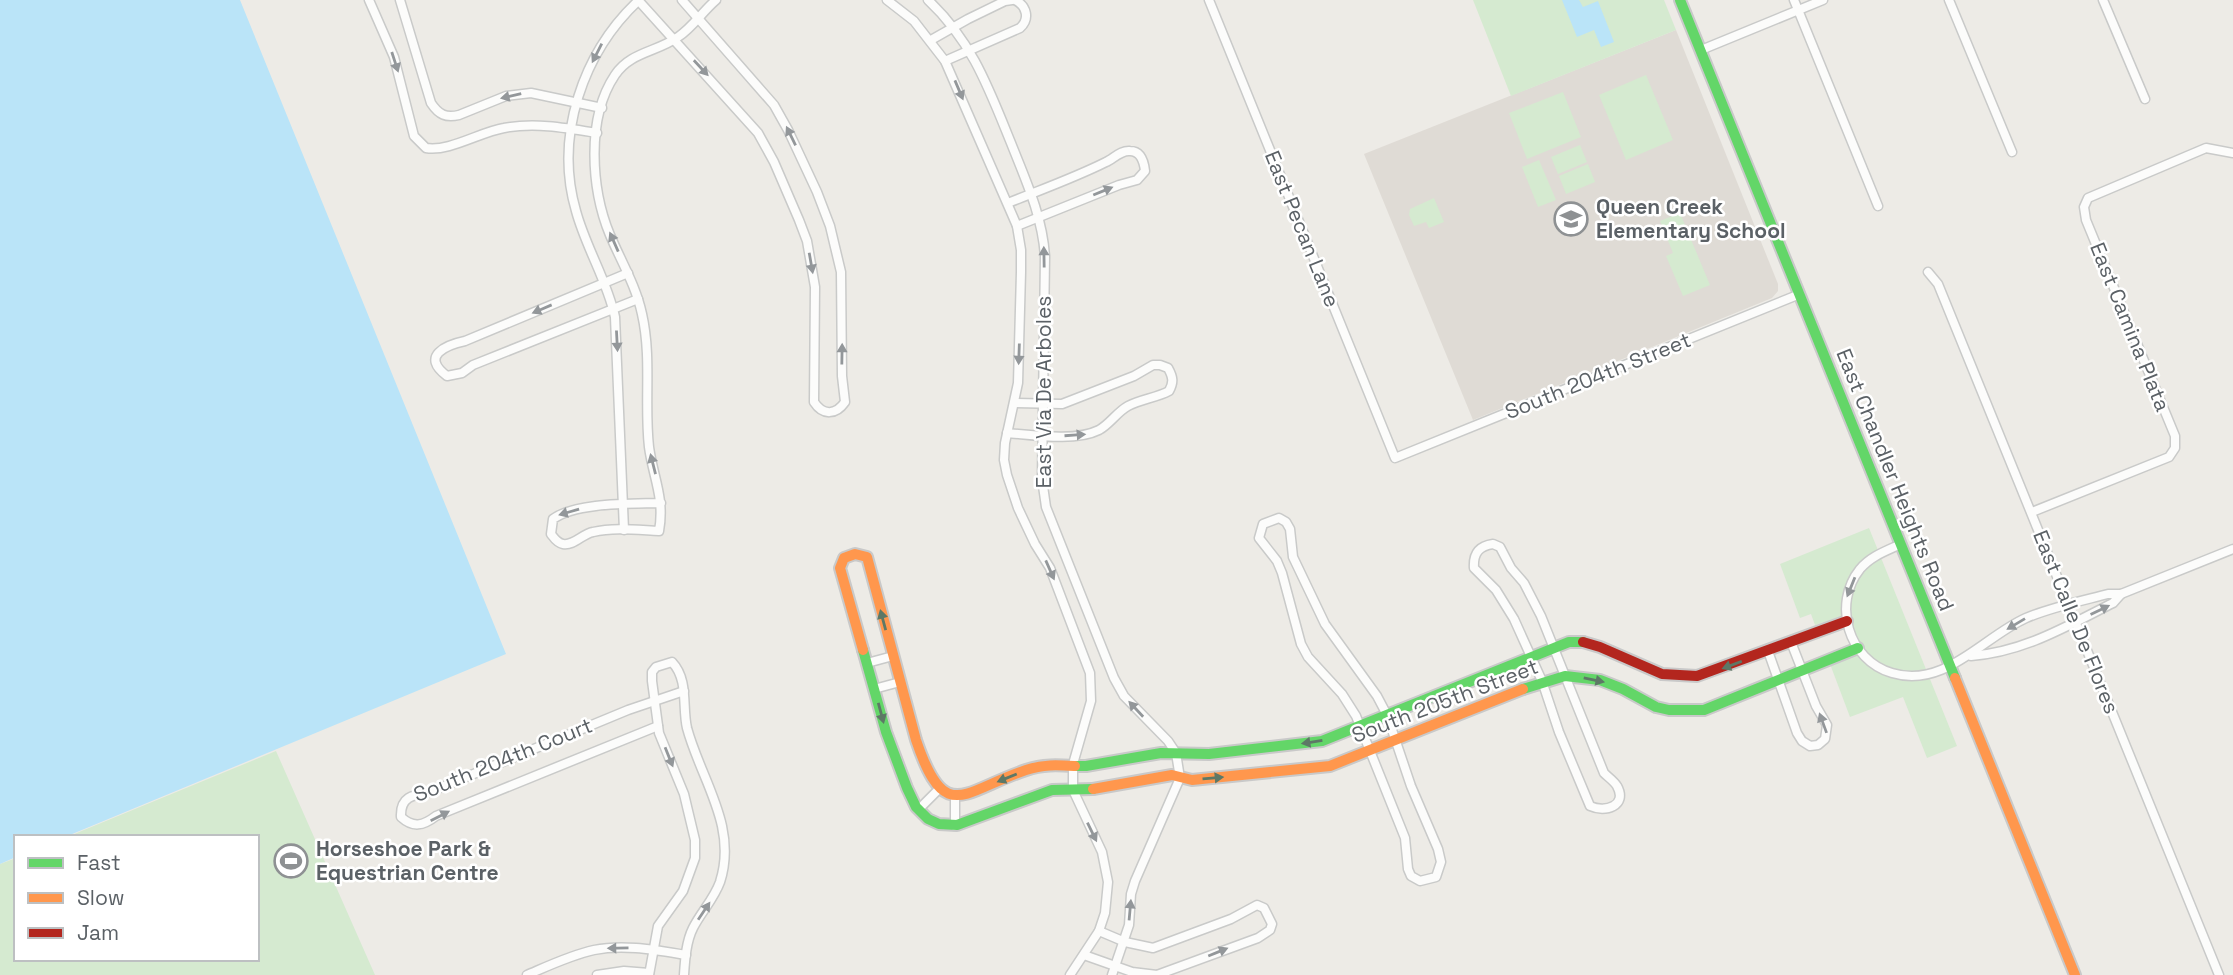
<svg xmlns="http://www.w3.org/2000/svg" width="2233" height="975" viewBox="0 0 2233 975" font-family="'Space Grotesk',sans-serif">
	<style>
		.education { fill: #dfdbd5 }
		.green { fill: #d5ead0 }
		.water { fill: #bae4f8 }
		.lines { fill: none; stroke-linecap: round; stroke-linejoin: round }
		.street-casing { stroke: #c9cac9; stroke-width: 11 }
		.fast-casing { stroke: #c9c9c9; stroke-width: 14 }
		.slow-casing { stroke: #c9c9c9; stroke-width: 14 }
		.jam-casing { stroke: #c9c9c9; stroke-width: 14 }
		.street { stroke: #fcfcfb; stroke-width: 8 }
		.fast { stroke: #63d668; stroke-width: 10 }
		.slow { stroke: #ff974d; stroke-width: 10 }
		.jam { stroke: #b3261e; stroke-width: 10 }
		.oneway { fill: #93979a }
		.oneway2 { fill: #5d7866 }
		.labels { text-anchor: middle; stroke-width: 5; stroke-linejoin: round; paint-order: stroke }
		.poi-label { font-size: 21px; font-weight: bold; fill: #5b6166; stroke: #fff; text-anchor: start }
		.street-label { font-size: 21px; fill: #5b6166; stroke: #fff }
	</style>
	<rect width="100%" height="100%" fill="#edebe6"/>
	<polygon class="education" points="1676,30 1778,284 1778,291 1772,298 1473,420 1364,154"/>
	<g class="green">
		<polygon points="1473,0 1664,0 1676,30 1511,96"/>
		<polygon points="1646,75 1673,140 1626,160 1599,95"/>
		<polygon points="1563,92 1581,137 1527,159 1509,113"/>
		<polygon points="1580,145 1587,162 1558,174 1551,157"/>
		<polygon points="1539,160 1556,200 1538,207 1522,167"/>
		<polygon points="1588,164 1595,182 1566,194 1559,176"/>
		<polygon points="1434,198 1444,222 1429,228 1426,222 1414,226 1409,215 1410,209"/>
		<polygon points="1680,213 1710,285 1683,296 1666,256 1673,253 1660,221"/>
		<polygon points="1869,528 1957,746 1927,758 1903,697 1850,717 1830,664 1854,655 1839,617 1815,625 1811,614 1800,618 1780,564"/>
		<polygon points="276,751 375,975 0,975 0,864 16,858 16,959 257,959 257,837 67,837"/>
	</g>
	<g class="water">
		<polygon points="0,0 240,0 506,654 65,837 16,837 16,857 0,864"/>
		<polygon points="1562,0 1579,0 1583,7 1598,1 1614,42 1601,47 1594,30 1577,37"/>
	</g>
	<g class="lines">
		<defs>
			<g id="street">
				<path d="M369 0 394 57 414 136 426 148C449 152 480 132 504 128 535 122 567 128 597 133"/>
				<path d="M400 0 431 103C439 115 446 118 459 115L506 96 531 93 602 108"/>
				<path d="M638 0 758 133 774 162 799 220 807 241 815 287 814 402C823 416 836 415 845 402L842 376 841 272 830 226 817 192 788 130 774 105 682 0"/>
				<polyline points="887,0 914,21 945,61 1017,226 1021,250 1021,272 1018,383 1005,443 1004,460 1007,475 1018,508 1035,544 1050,568 1090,673 1091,701 1073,764 1073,790 1102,852 1108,882 1105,913 1099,931 1070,975"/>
				<path d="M928 0C972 41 989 89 1011 143 1026 181 1042 215 1045 256L1042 479 1046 507 1114 678 1124 696 1168 741 1176 753 1180 778 1135 881 1131 894 1129 925 1112 975"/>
				<polyline points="1209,0 1395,458 1800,294"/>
				<polyline points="1794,0 1878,206"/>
				<polyline points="1949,0 2012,152"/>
				<polyline points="2103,0 2145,99"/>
				<polyline points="931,40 968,19 1005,1 1012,0"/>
				<polyline points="1701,50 1823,0"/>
				<path d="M945 61 1020 28C1030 19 1027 6 1015 0"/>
				<path d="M1008 203C1040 190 1074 178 1106 162 1113 159 1121 150 1130 151 1141 151 1144 162 1145 171L1137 180 1119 185 1017 226"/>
				<polyline points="1928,272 1938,284 2219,975"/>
				<path d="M628 273 465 341C446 345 420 356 447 376L462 373 473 365 638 299"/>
				<path d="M1007 433C1033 435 1075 442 1099 430 1110 424 1117 412 1128 406 1141 399 1156 398 1169 391 1174 382 1173 377 1168 368L1160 365H1153L1134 376 1062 404 1015 403"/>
				<path d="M661 503C632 504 576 502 553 519L551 534C554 538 557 543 563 544 574 546 582 534 593 532 614 527 638 530 659 531 665 498 653 477 649 447 644 403 652 358 642 314 636 286 621 261 610 235 591 189 586 118 615 75 630 52 657 52 678 37 693 27 702 12 716 0"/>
				<polyline points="2032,512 2169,457 2175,448 2175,436 2086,220 2084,207 2088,198 2206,148 2233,153"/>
				<polygon points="1279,518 1286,522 1290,529 1293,557 1325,624 1377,696 1387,715 1411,786 1438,849 1441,862 1436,877 1420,881 1411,876 1408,869 1405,838 1356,716 1342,694 1308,657 1301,644 1282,573 1277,561 1259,538 1263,524"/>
				<path d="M624 530 615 317C607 280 586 248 576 211 554 136 583 52 639 0"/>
				<path d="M1493 544 1500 547 1511 568 1524 583 1541 616 1604 773C1608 777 1614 781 1617 786 1628 806 1605 813 1590 806L1559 732 1542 681 1514 619 1496 590 1474 568C1473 553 1479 546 1493 544Z"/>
				<path d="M1901 544C1886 551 1871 556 1860 569 1832 604 1848 660 1892 673 1945 689 1983 637 2026 618 2052 607 2081 601 2108 594H2121L2233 549"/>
				<polyline points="1768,651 1797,733 1802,741 1810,746 1818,745 1825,739 1827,725 1816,706 1791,642"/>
				<path d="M1971 656C2024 652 2067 626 2113 603L2121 594"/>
				<polyline points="867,663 893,656"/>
				<polyline points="874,689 900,682"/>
				<path d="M658 726 436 816C423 826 413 828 401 817 400 797 412 795 430 792L628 710 684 691"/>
				<polyline points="918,810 939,789"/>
				<polyline points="955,826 955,796"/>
				<polyline points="1084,955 1132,972 1157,975 1258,938 1270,930 1272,924 1264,908 1257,905 1231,919 1153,948 1125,942 1099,931"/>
				<path d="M527 975C548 966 571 955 594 950 624 944 655 950 686 955"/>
				<polyline points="597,975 624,971 649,973"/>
				<path d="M649 975 658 926 683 891 695 858V840L684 794 659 733 652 681V672L656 667 672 662C689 680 682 707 687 728 701 780 738 826 720 882 714 899 701 912 693 928 686 942 685 960 684 975"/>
			</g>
			<g id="fast">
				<polyline points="1680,0 1955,678"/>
				<polyline points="863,650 886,732 907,788 916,807 928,819 939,824 957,825 1052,790 1093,789"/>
				<polyline points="1523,689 1565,676 1600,680 1623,689 1656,707 1669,710 1704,710 1858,648"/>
				<polyline points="1075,766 1086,766 1161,753 1209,754 1322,741 1569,642 1583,642"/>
			</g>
			<g id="slow">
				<path d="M863 650 840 568 844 558 855 554 867 557 916 740C945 826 963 791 1026 770 1043 764 1058 765 1075 766"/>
				<polyline points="1955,678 2075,975"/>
				<polyline points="1093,789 1172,775 1192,780 1330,766 1523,689"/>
			</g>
			<polyline id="jam" points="1583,642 1600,647 1662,674 1697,676 1847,621"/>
		</defs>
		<use href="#street" class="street-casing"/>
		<use href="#fast" class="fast-casing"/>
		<use href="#slow" class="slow-casing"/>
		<use href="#jam" class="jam-casing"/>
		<use href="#street" class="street"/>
		<use href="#fast" class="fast"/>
		<use href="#slow" class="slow"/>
		<use href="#jam" class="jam"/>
	</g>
	<defs><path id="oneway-solid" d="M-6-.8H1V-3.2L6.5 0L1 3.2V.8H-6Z" transform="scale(1.75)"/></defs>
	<g class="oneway">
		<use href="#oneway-solid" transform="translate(597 53) rotate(117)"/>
		<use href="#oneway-solid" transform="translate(395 62) rotate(72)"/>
		<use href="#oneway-solid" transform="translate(701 68) rotate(47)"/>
		<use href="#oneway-solid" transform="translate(959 90) rotate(67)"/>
		<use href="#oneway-solid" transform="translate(511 96) rotate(167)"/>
		<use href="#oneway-solid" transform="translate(791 136) rotate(-116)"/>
		<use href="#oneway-solid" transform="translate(1103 191) rotate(-22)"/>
		<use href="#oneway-solid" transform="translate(614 242) rotate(-114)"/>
		<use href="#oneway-solid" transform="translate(1044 257) rotate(-91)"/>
		<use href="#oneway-solid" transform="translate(811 263) rotate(80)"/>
		<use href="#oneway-solid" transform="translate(542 309) rotate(157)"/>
		<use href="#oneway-solid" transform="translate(617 341) rotate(87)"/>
		<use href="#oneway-solid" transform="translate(842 354) rotate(-89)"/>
		<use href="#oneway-solid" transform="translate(1019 354) rotate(92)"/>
		<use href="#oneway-solid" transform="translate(1075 435) rotate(-4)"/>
		<use href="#oneway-solid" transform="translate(653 464) rotate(-104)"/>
		<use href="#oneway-solid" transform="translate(569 512) rotate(164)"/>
		<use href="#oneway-solid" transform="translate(1050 570) rotate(66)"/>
		<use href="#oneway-solid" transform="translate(1851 587) rotate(112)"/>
		<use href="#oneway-solid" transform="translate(2100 610) rotate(-26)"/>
		<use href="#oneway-solid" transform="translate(2016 624) rotate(149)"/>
		<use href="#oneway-solid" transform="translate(1136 709) rotate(-133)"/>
		<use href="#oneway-solid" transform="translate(1823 723) rotate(-110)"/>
		<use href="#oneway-solid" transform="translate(669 757) rotate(68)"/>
		<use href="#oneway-solid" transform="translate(440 816) rotate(-27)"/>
		<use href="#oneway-solid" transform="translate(1092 832) rotate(64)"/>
		<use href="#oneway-solid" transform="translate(1130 910) rotate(-85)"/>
		<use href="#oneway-solid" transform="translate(704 911) rotate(-56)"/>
		<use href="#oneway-solid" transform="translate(618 948) rotate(179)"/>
		<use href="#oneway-solid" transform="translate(1218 952) rotate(-22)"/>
	</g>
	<g class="oneway2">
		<use href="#oneway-solid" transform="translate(883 620) rotate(-105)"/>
		<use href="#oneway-solid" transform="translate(1732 665) rotate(159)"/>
		<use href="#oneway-solid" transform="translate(1594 680) rotate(12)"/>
		<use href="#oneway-solid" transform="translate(881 713) rotate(75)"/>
		<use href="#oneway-solid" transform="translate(1312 742) rotate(171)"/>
		<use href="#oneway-solid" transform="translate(1007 778) rotate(158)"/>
		<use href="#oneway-solid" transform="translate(1213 778) rotate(-5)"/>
	</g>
	<defs>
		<symbol id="school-ring" viewBox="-11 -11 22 22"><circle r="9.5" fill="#fff" stroke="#8e9193" stroke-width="1.5"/><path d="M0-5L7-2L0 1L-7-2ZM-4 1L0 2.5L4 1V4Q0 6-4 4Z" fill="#8e9193"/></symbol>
		<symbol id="stadium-ring" viewBox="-11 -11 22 22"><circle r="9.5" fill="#fff" stroke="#8e9193" stroke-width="1.5"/><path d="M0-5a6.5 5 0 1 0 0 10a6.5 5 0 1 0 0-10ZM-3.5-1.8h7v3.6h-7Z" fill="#8e9193"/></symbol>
	</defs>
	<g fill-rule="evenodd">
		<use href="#school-ring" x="1552" y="200" width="38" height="38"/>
		<use href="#stadium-ring" x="272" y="842" width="38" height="38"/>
	</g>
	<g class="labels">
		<g class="poi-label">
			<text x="1596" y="214">Queen Creek<tspan x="1596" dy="24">Elementary School</tspan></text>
			<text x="316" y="856">Horseshoe Park &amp;<tspan x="316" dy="24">Equestrian Centre</tspan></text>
		</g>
		<g class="street-label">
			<text transform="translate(1302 229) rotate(68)" y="7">East Pecan Lane</text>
			<text transform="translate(2130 327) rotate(68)" y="7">East Camina Plata</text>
			<text transform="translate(1598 376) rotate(-22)" y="7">South 204th Street</text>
			<text transform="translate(1044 392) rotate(-90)" y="7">East Via De Arboles</text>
			<text transform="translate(1895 480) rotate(68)" y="7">East Chandler Heights Road</text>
			<text transform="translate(2076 622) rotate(68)" y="7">East Calle De Flores</text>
			<text transform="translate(1445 701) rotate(-21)" y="7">South 205th Street</text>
			<text transform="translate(503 760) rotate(-22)" y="7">South 204th Court</text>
		</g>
	</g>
	<rect x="14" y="835" width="245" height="126" fill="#ffffff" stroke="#bdc0c2" stroke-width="2"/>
	<rect x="28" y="858" width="35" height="10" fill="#63d668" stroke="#bdc0c2" stroke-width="2"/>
	<text x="77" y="870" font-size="21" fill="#5b6166">Fast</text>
	<rect x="28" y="893" width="35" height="10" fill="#ff974d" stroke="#bdc0c2" stroke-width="2"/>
	<text x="77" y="905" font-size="21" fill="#5b6166">Slow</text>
	<rect x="28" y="928" width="35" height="10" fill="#b3261e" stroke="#bdc0c2" stroke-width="2"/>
	<text x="77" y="940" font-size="21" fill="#5b6166">Jam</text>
</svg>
